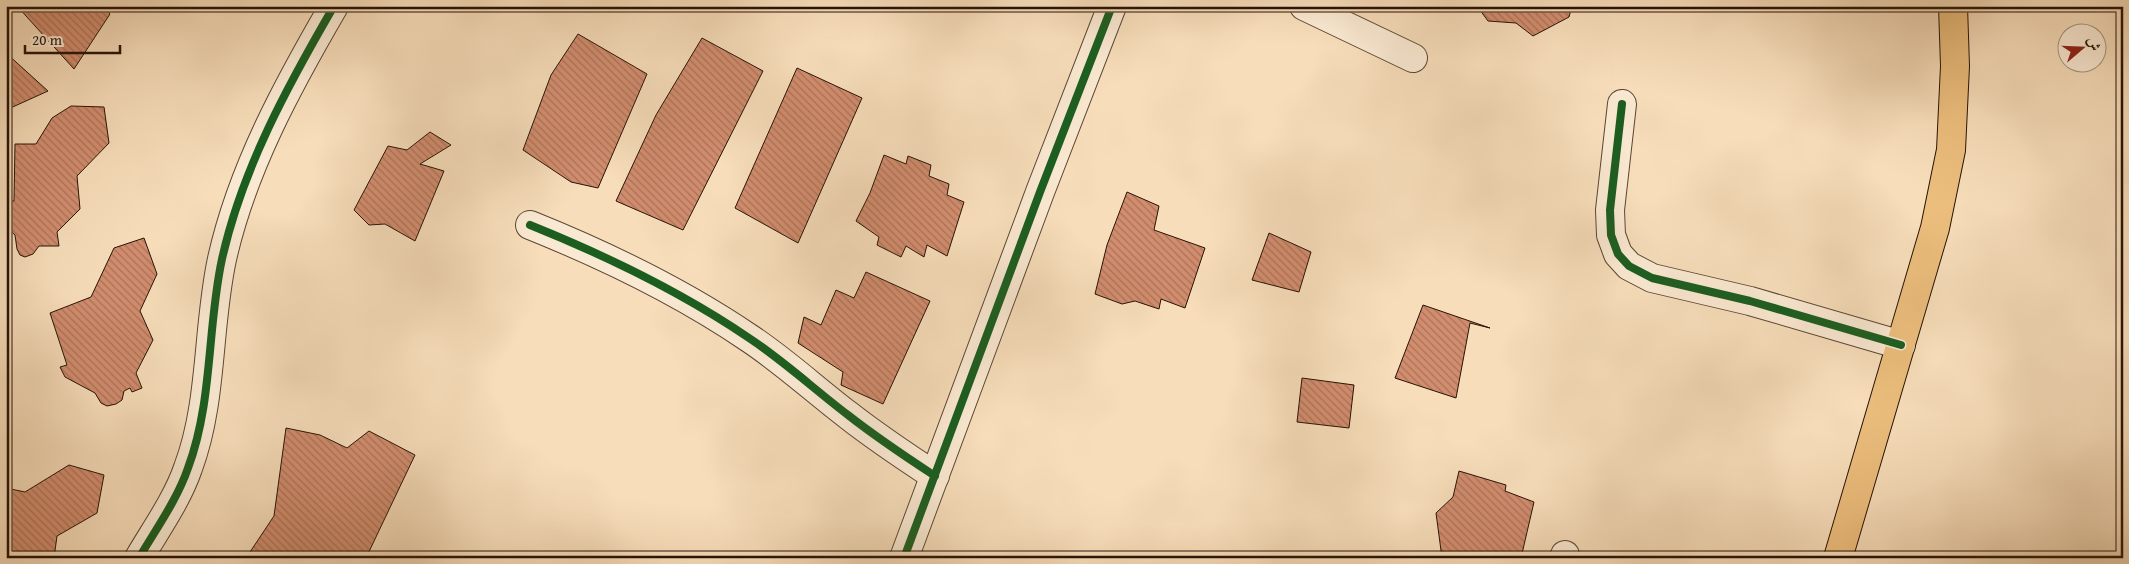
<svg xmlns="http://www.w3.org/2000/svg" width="2129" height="564" viewBox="0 0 2129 564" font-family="'Gentium Book Plus',Amiri,serif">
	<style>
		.building { fill: url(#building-back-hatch); stroke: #271305 }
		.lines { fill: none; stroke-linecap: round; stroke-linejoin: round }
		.minor-casing { stroke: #5b4632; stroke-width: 30 }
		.highway-casing { stroke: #271305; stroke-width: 30 }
		.minor { stroke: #fae9d2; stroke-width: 28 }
		.highway { stroke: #ecbe7d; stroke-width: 28 }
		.cycleway-casing { stroke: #fae9d2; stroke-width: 11 }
		.cycleway { stroke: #1b5e20; stroke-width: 8 }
	</style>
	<defs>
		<pattern id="building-back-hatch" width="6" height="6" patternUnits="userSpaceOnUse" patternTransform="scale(1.25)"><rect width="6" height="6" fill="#d28d6f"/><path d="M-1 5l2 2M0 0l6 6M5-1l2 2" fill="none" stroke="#aa7259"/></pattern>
	</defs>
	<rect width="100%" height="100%" fill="#f7ddba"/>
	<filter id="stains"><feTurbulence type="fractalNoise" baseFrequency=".004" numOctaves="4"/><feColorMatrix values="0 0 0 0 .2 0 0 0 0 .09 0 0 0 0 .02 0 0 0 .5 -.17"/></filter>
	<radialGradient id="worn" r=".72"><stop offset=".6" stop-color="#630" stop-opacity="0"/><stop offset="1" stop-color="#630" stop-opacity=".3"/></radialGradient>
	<g class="building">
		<polygon points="17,6 103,6 110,14 74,69"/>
		<polygon points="1477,6 1572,6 1569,17 1533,36 1516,23 1488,21"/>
		<polygon points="578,34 647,74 598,188 571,182 523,150 551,75"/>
		<polygon points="702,38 763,71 683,230 616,201 656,115"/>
		<polygon points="6,53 48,91 6,110"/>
		<polygon points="797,68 862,98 798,243 735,208"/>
		<polygon points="71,106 104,107 109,143 77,176 80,209 57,232 59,246 39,246 33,254 25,257 20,255 17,249 15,235 6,227 6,201 14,201 15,144 36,144 52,118"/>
		<polygon points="430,132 451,145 420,164 444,171 415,241 385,224 369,225 354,210 388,146 407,150"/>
		<polygon points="884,155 906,164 908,156 931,165 929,176 949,184 947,195 964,202 947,256 927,245 924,257 906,246 901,257 877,245 879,237 856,221 870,193"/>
		<polygon points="1127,192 1159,206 1154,230 1205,248 1185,308 1161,299 1159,309 1135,301 1122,304 1095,294 1107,245"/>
		<polygon points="1269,233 1311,252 1299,292 1252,280"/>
		<polygon points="144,238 157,274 140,311 153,340 136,373 142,388 132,392 130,388 124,391 122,400 116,404 107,406 101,403 95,393 65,377 60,367 67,365 50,313 91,297 114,248"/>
		<polygon points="866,272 930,301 883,404 841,385 843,372 798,343 804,317 821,325 836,290 854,298"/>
		<polygon points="1423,305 1490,328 1470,323 1456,398 1395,378"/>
		<polygon points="1302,378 1354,385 1349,428 1297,422"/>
		<polygon points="286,428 320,435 347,448 369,431 415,455 366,558 246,558 274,516"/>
		<polygon points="69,465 104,475 97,513 57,536 54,558 6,558 6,488 25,492"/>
		<polygon points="1459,471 1506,485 1505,491 1534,502 1521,558 1442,558 1436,513 1453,497"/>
	</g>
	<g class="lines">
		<defs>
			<g id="minor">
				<polyline points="1304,6 1413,58"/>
				<polyline points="1622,104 1610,210 1611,235 1618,254 1629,266 1652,278 1750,301 1901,345"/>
				<path d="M530 225C607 256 680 291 749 338 784 361 815 390 848 415 876 437 906 457 935 476"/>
				<path d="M139 558C156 529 177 500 188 468 213 401 207 328 222 259 242 169 288 85 334 6"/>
				<polyline points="904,558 1040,192 1112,6"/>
				<polyline points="1564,558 1565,555"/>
			</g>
			<polyline id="highway" points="1838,558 1935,228 1951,150 1955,66 1953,6"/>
		</defs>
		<use href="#minor" class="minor-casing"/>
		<use href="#highway" class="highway-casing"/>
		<use href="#minor" class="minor"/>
		<use href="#highway" class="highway"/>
		<defs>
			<g id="cycleway">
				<polyline points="1622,104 1610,210 1611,235 1618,254 1629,266 1652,278 1750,301 1901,345"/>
				<path d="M530 225C607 256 680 291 749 338 784 361 815 390 848 415 876 437 906 457 935 476"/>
				<path d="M139 558C156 529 177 500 188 468 213 401 207 328 222 259 242 169 288 85 334 6"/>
				<polyline points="904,558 1040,192 1112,6"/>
			</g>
		</defs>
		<use href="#cycleway" class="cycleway-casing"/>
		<use href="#cycleway" class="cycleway"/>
	</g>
	<rect width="2129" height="564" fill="none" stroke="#f7ddba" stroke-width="25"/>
	<rect x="8" y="8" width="2114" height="549" fill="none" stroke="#271305" stroke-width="2.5"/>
	<rect x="12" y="12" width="2104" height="539" fill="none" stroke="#271305"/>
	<g transform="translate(2082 48) rotate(71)"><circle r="24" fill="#fae9d2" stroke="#a69380"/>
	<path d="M0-4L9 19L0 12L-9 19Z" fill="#8f2418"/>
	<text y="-8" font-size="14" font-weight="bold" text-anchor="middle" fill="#271305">ش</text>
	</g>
	<path d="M25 45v8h95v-8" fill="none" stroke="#271305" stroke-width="2.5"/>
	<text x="32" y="45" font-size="15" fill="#271305" stroke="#fae9d2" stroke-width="4" paint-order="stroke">20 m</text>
	<rect width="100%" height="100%" filter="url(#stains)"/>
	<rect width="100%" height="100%" fill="url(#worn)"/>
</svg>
